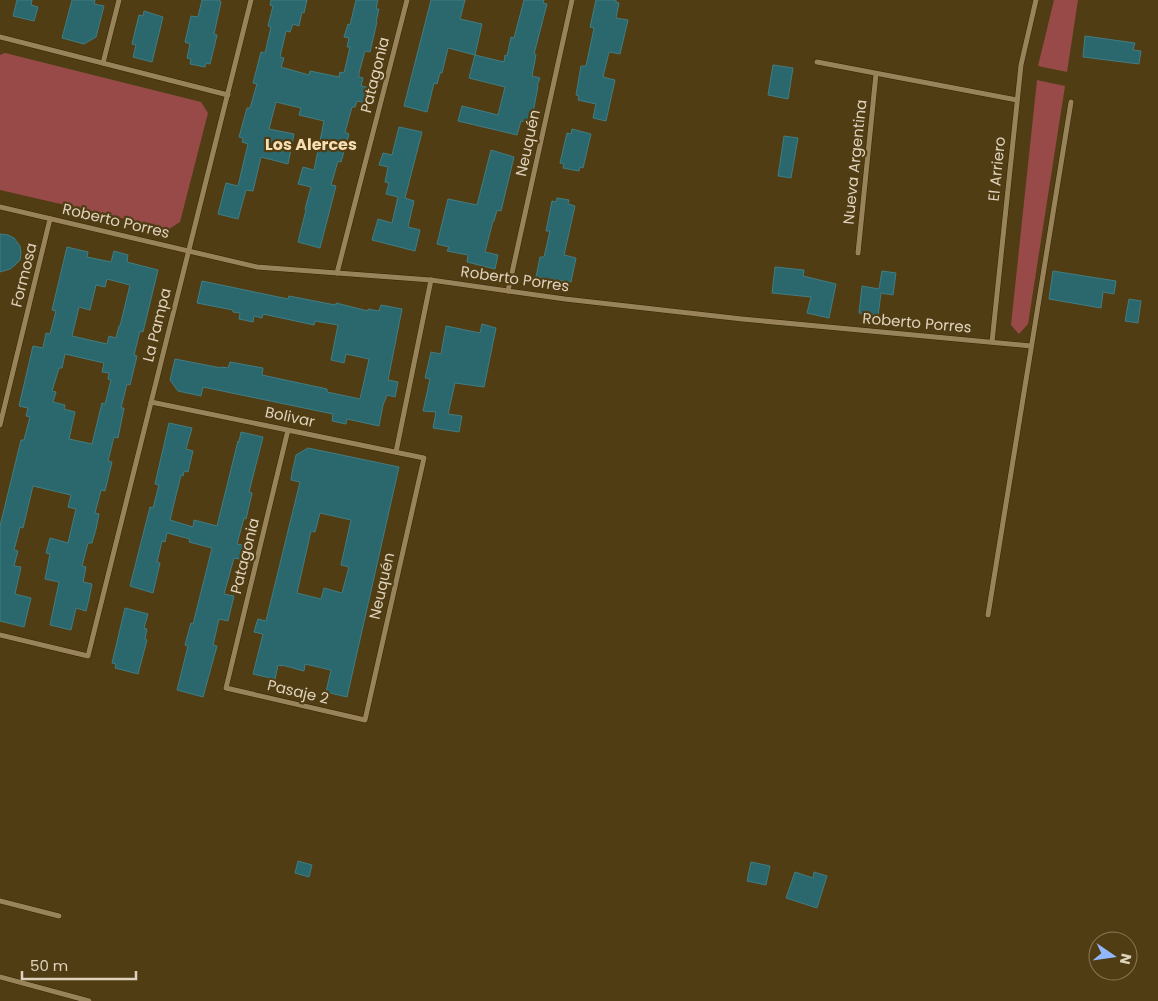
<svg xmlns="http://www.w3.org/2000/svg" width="1158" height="1001" viewBox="0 0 1158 1001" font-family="Poppins,sans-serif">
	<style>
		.green { fill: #974a48 }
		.building { fill: #2a686d; stroke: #417d83; fill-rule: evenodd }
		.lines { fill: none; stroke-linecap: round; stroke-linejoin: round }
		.minor-casing { stroke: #342505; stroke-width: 6 }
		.minor { stroke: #99835a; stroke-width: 5 }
		.labels { text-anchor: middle; stroke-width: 4.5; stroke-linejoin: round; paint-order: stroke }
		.street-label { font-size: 15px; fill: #dfd3bd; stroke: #513d14 }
		.neighbourhood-label { font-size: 16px; font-weight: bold; fill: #f7dfb2; stroke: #513d14 }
	</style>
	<rect width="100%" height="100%" fill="#513d14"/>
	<g class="green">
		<polygon points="1054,0 1078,0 1067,72 1038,66"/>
		<polygon points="5,53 201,102 208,113 180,222 169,229 0,190 0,55"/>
		<polygon points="1037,80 1065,86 1028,324 1019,334 1011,325"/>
	</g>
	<g class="building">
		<polygon points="17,0 32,0 31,5 38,7 34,21 13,16"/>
		<polygon points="72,0 95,0 94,4 104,6 96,37 84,44 62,38"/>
		<polygon points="202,0 220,0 220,2 221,2 214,34 217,35 214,48 210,64 206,63 205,67 190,64 191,59 187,58 190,44 185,42 191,16 198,17"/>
		<polygon points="271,0 307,0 304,13 302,12 299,26 293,24 290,32 286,31 280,57 284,58 281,67 309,75 310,71 339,77 340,72 344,73 350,47 347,47 349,38 344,37 348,24 350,25 356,0 378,0 376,9 379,9 376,22 377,22 370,52 365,51 359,73 359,77 363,78 361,86 370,88 366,103 357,101 355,107 352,107 345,132 349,134 341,162 338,161 331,185 336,186 320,248 298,242 306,210 305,209 311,187 298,184 303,167 314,170 324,121 299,115 301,108 276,102 269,129 294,134 288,164 261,157 253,191 246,190 238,219 218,214 226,183 238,186 242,169 248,144 242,142 243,138 239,137 247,108 250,108 257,84 253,83 261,52 265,53 271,27 268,26 273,6 270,5"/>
		<polygon points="431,0 465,0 460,19 482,24 475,55 448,48 442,73 440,73 437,84 434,83 427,112 404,106"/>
		<polygon points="524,0 544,0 543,3 547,4 534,54 536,55 532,76 540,78 537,86 538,86 531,123 521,121 517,135 458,121 462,106 498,115 505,87 469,78 475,55 504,62 505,55 507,56 511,37 514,38"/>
		<polygon points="596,0 616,0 616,2 619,3 616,18 628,20 620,54 609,52 603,77 615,80 606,121 593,118 596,104 578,100 579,96 576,95 581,66 586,66 593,33 594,28 590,27"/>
		<polygon points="144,11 163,17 152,62 133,57 136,45 132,44 139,15 143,16"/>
		<polygon points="1085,36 1135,43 1133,50 1141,51 1139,64 1083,57"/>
		<polygon points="773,65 793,68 788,99 768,95"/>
		<polygon points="399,127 422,132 405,198 414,201 408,227 420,230 415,251 372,240 378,219 392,223 398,197 386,194 389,183 385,182 388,167 379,165 383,153 392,155"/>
		<polygon points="572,129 591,134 583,168 580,167 579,171 563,168 564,164 560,163 567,133 571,134"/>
		<polygon points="784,136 798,138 791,178 778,176"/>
		<polygon points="491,150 514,157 501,211 497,210 494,221 493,221 485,252 498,255 495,269 467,262 468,255 447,251 449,247 437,244 448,199 477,205"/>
		<polygon points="557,198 569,200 568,204 575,206 564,255 576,258 571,282 536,277 540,257 544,257 550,231 546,231 552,201 556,202"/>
		<polygon points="0,234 8,235 14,238 20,246 21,253 20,260 15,265 10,269 0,272"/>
		<path d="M67 247 88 252 87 257 111 262 114 251 128 255 127 262 158 270 143 332 140 331 134 355 137 356 130 385 127 384 121 408H124L118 438 114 437 108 461 112 462 105 491 101 490 95 513 99 514 96 529 92 543H88L82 566 86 567 83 582 92 584 89 599 86 611 76 608 71 630 50 625 59 582 45 579 50 554 46 553 50 538 68 543 76 509 68 507 71 495 33 486 23 528 20 527 14 550 18 551 14 566 21 567 15 594 31 598 24 627 0 621V526L21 440H24L30 417 26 416 28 408 19 406 33 346 43 348 46 333 50 334 56 311 52 310ZM107 279 130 285 120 326H119L116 338 109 336 107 344 72 336 79 307 90 310 96 285 105 287ZM65 354 104 363 102 372 109 373 108 379 111 380 105 404 102 403 92 444 69 439 75 412 64 409 65 405 53 402 56 392 52 391 59 368H62Z"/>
		<polygon points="775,267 804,270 803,276 836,284 829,318 807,313 811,297 772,293"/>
		<polygon points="882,271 896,273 893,295 881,293 878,316 859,313 862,286 879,289"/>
		<polygon points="1053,271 1116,281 1114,294 1103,292 1101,308 1049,299"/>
		<polygon points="202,281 288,299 289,296 330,304 336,305 336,303 368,311 368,309 379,311 381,305 402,309 388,380 398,382 395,397 387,395 383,405 379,426 347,419 346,424 332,421 333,414 203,387 201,396 178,391 170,380 175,359 221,368 221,367 228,368 230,362 263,368 262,375 327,389 327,392 360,399 369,359 346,354 344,363 331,360 338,325 315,321 314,325 263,314 262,318 254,316 253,322 239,319 240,313 233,312 233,310 197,303"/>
		<polygon points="1129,299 1141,301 1138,323 1125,321"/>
		<polygon points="482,324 496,328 484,387 455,383 448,414 462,416 459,432 433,428 436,412 423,411 430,379 425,378 431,352 441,354 446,326 480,333"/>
		<polygon points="169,423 192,428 186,449 193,451 188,472 184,471 183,476 181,475 170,520 193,527 194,520 217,526 238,441 239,442 241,432 263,437 249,492 252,493 246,519 244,518 237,544 247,546 243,560 234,558 224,594 234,596 228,621 219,619 213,645 217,646 203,697 177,690 188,646 185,645 191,623 193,624 212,548 189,542 190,539 167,533 165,542 162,541 157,562 160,563 153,593 130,586 150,507 153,508 159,485 155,484"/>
		<path d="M308 448 399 467 347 697 326 692 331 670 305 664 304 671 282 665V666L278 665 275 679 253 674 263 634 254 632 256 625 258 619 266 621 300 482 291 480 292 473 296 455ZM320 513 351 520 341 565 349 567 342 593 324 588 321 599 297 593 311 531 315 532Z"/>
		<polygon points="125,608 148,614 144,628 147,629 145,639 147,640 138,674 115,668 116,664 112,663"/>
		<polygon points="298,861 312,865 309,877 295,873"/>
		<polygon points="751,862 770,866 766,885 747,881"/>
		<polygon points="795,872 813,878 814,872 827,876 817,908 786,898"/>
	</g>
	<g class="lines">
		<defs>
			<g id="minor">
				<polyline points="0,37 228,95"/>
				<polyline points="817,62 1017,100"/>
				<polyline points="103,63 119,0"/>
				<polyline points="0,207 257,267 431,280 565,299 742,319 1031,346"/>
				<polyline points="858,253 876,74"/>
				<polyline points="337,273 407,0"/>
				<polyline points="508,291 572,0"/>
				<polyline points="992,342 1021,65 1036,0"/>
				<polyline points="151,402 424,458 365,720 226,688 288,430"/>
				<polyline points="0,425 50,219"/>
				<polyline points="396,452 431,280"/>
				<polyline points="988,615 1071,102"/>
				<polyline points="0,635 88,656 251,0"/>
				<polyline points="0,901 59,916"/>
				<polyline points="0,977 89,1001"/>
			</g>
		</defs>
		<use href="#minor" class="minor-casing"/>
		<use href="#minor" class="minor"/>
	</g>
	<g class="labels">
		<g class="street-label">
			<text transform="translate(375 75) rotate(-76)" y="5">Patagonia</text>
			<text transform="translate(528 143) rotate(-78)" y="5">Neuquén</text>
			<text transform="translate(855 162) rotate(-84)" y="5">Nueva Argentina</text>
			<text transform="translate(997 169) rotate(-84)" y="5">El Arriero</text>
			<text transform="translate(116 221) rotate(13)" y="5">Roberto Porres</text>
			<text transform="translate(24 275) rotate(-76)" y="5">Formosa</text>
			<text transform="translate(515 279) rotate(8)" y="5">Roberto Porres</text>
			<text transform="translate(917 323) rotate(5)" y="5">Roberto Porres</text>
			<text transform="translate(157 325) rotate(-76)" y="5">La Pampa</text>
			<text transform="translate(290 417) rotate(12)" y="5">Bolivar</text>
			<text transform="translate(245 556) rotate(-76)" y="5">Patagonia</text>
			<text transform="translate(382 586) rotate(-77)" y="5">Neuquén</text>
			<text transform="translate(298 692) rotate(13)" y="5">Pasaje 2</text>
		</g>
		<g class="neighbourhood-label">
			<text x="311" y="150">Los Alerces</text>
		</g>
	</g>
	<g transform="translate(1113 956) rotate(103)"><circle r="24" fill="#513d14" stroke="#8a7958"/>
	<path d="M0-4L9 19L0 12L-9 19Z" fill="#92b7fd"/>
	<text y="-8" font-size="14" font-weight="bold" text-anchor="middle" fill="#dfd3bd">N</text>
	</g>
	<path d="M22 971v8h114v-8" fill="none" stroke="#dfd3bd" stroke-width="2.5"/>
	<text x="30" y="971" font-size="15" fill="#dfd3bd" stroke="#513d14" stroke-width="4" paint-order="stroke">50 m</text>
</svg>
